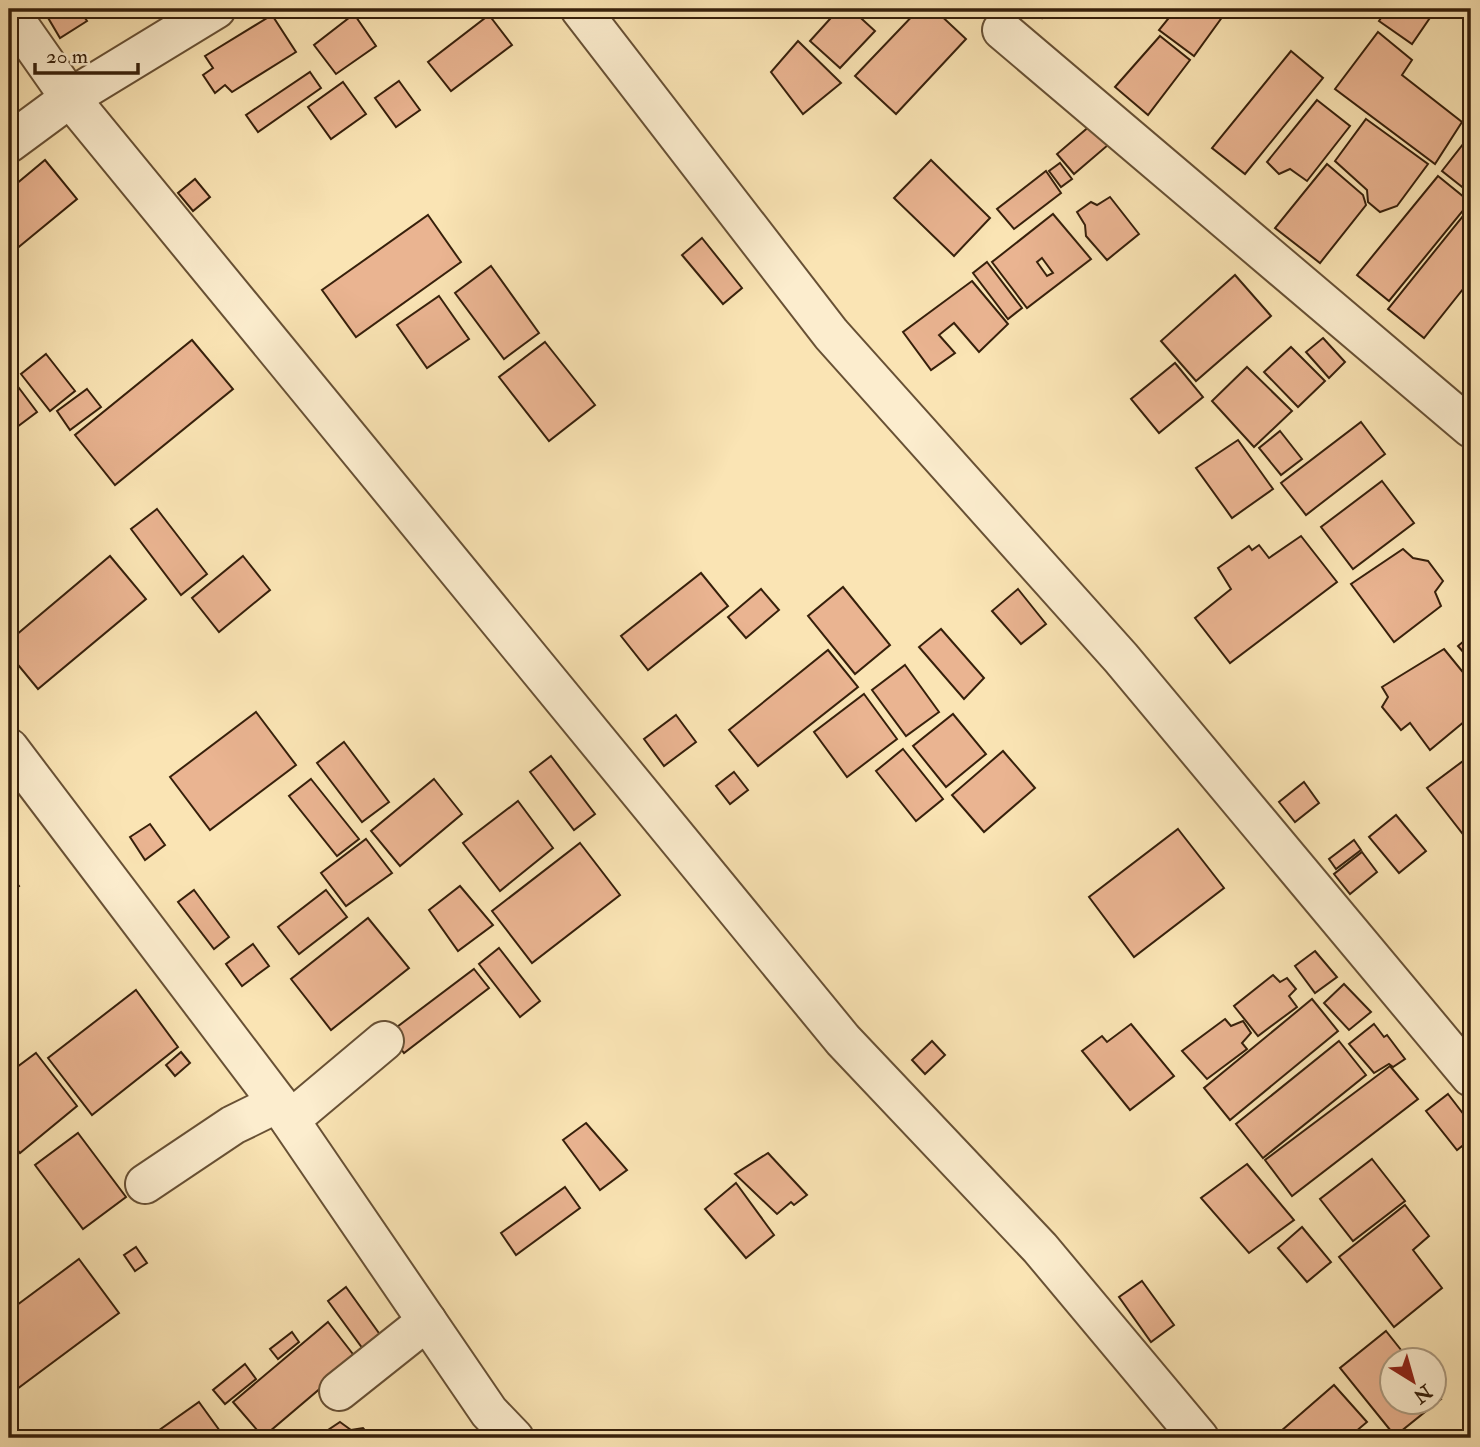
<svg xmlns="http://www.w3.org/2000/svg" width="1480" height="1447" viewBox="0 0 1480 1447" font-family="'IM FELL Double Pica',serif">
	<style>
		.building { fill: #eab491; stroke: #37200b; stroke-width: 2; fill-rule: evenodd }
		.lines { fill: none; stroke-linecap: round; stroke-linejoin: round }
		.minor-casing { stroke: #685135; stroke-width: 42 }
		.minor { stroke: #fcedce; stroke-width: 38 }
	</style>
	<rect width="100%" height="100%" fill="#fae4b4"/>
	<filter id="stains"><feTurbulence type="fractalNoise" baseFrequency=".00286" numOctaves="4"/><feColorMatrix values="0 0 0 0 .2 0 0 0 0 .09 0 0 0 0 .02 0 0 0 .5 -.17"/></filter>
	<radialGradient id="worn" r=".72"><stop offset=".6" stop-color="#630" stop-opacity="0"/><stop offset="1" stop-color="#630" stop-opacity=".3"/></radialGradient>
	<g class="building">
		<polygon points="59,9 79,9 87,21 60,38 47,16"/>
		<polygon points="839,9 851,9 875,31 840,68 810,41"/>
		<polygon points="919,9 934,9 966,39 896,114 855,76"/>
		<polygon points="1030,9 1049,9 1042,18"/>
		<polygon points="1176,9 1214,9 1223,16 1194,56 1159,30"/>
		<polygon points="1387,9 1436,9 1412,44 1379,21"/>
		<polygon points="354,14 376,46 336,74 314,45"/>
		<polygon points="272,15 296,52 232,92 225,85 215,93 203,75 213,68 205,56"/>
		<polygon points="489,15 512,45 451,91 428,62"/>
		<polygon points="1378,32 1412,60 1402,75 1462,122 1435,164 1335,89"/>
		<polygon points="1160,36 1190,60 1148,115 1115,87"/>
		<polygon points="798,41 841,83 803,114 771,72"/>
		<polygon points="1291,51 1323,78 1245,174 1212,148"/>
		<polygon points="310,72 321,88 258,132 246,115"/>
		<polygon points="399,81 420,110 396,127 375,98"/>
		<polygon points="343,82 366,114 331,139 308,107"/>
		<polygon points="1317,100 1350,126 1307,181 1290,169 1279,174 1267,162"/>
		<polygon points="1366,119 1428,164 1397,206 1380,212 1368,202 1367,190 1335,161"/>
		<polygon points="1091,125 1108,145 1074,174 1057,154"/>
		<polygon points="1471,134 1471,194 1442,171"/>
		<polygon points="45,160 77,199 9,255 9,190"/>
		<polygon points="931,160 990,218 954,256 894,198"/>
		<polygon points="1060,163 1072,179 1061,187 1049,171"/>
		<polygon points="1327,164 1363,195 1366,205 1320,263 1275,228"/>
		<polygon points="1046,171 1061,193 1014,229 997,209"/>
		<polygon points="1438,176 1470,202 1389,301 1357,275"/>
		<polygon points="195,179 210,197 193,211 178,193"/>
		<polygon points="1110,197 1139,234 1107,260 1086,236 1085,225 1077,212 1091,202 1097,205"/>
		<polygon points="1471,206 1471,279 1424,338 1388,309"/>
		<path d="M1053 214 1091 259 1027 308 992 262ZM1042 258 1053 273 1047 276 1037 262Z"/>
		<polygon points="428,215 461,262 356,337 322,290"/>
		<polygon points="702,238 742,288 723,304 682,255"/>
		<polygon points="987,262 1022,308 1008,319 973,273"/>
		<polygon points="491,266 539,333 504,359 455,293"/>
		<polygon points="1235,275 1271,316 1196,381 1161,341"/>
		<polygon points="972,281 1008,324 979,352 954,323 939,335 955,353 931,370 903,332"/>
		<polygon points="439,296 469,339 427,368 397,325"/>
		<polygon points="1323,338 1345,362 1329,378 1306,352"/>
		<polygon points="192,340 233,389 115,485 75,435"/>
		<polygon points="545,342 595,405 549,441 499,377"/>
		<polygon points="1291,347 1325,381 1298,407 1264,372"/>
		<polygon points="46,354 75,391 50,411 21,374"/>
		<polygon points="1175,363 1203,397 1159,433 1131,399"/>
		<polygon points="1247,367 1292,411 1254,447 1212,401"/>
		<polygon points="13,380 37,412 9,433 9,384"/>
		<polygon points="87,389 101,407 70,430 57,411"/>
		<polygon points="1361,422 1385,454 1306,515 1281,483"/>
		<polygon points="1280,431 1302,459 1281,475 1259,448"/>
		<polygon points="1238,440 1273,489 1232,518 1196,468"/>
		<polygon points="1382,481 1414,523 1353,569 1321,527"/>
		<polygon points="157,509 207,574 181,595 131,529"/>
		<polygon points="1301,536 1337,582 1230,663 1195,618 1231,589 1218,568 1249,546 1252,550 1259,545 1269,558"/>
		<polygon points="1403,549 1413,558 1428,561 1443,581 1435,592 1441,606 1394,642 1351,584"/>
		<polygon points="110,556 146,599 38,689 9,654 9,641"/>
		<polygon points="243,556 270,590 219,632 192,598"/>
		<polygon points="701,573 728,606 648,670 621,636"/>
		<polygon points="843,587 890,645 855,674 808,616"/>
		<polygon points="761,589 779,610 746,638 728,617"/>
		<polygon points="1018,589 1046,624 1021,644 992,611"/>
		<polygon points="941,629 984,678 964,699 919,647"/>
		<polygon points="1471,635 1471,661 1458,646"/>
		<polygon points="1444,649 1471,682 1471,716 1430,750 1410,723 1401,730 1382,707 1388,697 1382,687"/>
		<polygon points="828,650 858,687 758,766 729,730"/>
		<polygon points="905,665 939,712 906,736 872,690"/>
		<polygon points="864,694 897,739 847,777 814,732"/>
		<polygon points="256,712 296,765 210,830 170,777"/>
		<polygon points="953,714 986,754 946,787 913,746"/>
		<polygon points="676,715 696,742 664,766 644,739"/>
		<polygon points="344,742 389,802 362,822 317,763"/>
		<polygon points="903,749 943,799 916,821 876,771"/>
		<polygon points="1003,751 1035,788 984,832 952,795"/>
		<polygon points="1471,755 1471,840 1469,842 1427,788"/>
		<polygon points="551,756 595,814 574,830 530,772"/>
		<polygon points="734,772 748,790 730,804 716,786"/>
		<polygon points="311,779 359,839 337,856 289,796"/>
		<polygon points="434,779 462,814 400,866 371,831"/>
		<polygon points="1304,782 1319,803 1295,822 1279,802"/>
		<polygon points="518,801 553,848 500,891 463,843"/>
		<polygon points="1396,815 1426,851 1399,873 1369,837"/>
		<polygon points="150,824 165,845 145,860 130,837"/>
		<polygon points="1178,829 1224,888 1134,957 1089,897"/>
		<polygon points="366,839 392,873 346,906 321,873"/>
		<polygon points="1354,840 1361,850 1336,869 1329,859"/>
		<polygon points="580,843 620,895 532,963 492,911"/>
		<polygon points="1362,852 1377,872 1350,894 1334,874"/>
		<polygon points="9,873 19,886 9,894"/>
		<polygon points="460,886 493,925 458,951 429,910"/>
		<polygon points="194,890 229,937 214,949 178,902"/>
		<polygon points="326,890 347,917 299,954 278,927"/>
		<polygon points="368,918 409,968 331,1030 291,979"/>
		<polygon points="253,944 269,966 242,986 226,964"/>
		<polygon points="499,948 540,1001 520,1017 479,964"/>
		<polygon points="1315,951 1337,977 1315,993 1295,966"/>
		<polygon points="474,969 489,988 404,1053 389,1033"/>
		<polygon points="1273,975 1280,982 1287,978 1296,989 1289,996 1297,1007 1258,1036 1234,1006"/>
		<polygon points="1344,984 1371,1012 1349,1030 1324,1003"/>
		<polygon points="136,990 178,1047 92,1115 48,1058"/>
		<polygon points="1312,999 1338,1031 1230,1120 1204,1088"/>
		<polygon points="1225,1019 1231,1026 1243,1021 1251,1033 1242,1043 1247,1049 1207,1079 1182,1051"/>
		<polygon points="1131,1024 1174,1076 1130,1110 1082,1051 1102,1036 1107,1042"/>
		<polygon points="1374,1024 1384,1037 1387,1035 1405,1059 1393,1067 1389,1064 1374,1073 1349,1044"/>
		<polygon points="932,1041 945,1055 925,1074 912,1060"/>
		<polygon points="1339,1041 1366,1075 1263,1158 1236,1124"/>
		<polygon points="181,1052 190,1063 175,1076 166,1065"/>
		<polygon points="36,1053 77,1106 20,1153 9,1139 9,1073"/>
		<polygon points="1390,1066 1418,1099 1292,1196 1265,1160"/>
		<polygon points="1448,1094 1471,1124 1471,1139 1457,1150 1426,1111"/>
		<polygon points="586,1123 627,1170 600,1190 563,1140"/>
		<polygon points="78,1133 126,1197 83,1229 35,1165"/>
		<polygon points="768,1153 807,1195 794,1205 791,1202 777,1214 735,1174"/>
		<polygon points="1372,1159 1405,1201 1353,1241 1320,1199"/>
		<polygon points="1247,1164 1294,1220 1249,1253 1201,1198"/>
		<polygon points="736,1183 774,1235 746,1258 705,1209"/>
		<polygon points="565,1187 580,1208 516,1255 501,1233"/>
		<polygon points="1405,1205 1429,1236 1413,1250 1442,1288 1394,1327 1339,1257"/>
		<polygon points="1302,1227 1331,1262 1307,1282 1278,1248"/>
		<polygon points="136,1247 147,1263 135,1271 124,1255"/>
		<polygon points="79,1259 119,1313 9,1395 9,1311"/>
		<polygon points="1142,1281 1174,1325 1151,1342 1119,1297"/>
		<polygon points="346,1287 381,1336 363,1349 328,1301"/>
		<polygon points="328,1322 356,1358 263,1437 233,1402"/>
		<polygon points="1386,1331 1409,1360 1392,1360 1392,1402 1434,1402 1434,1391 1441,1399 1395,1436 1340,1368"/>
		<polygon points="292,1332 299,1342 278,1359 270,1349"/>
		<polygon points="245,1364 256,1379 225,1404 213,1390"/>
		<polygon points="1334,1385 1367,1422 1348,1438 1273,1438"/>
		<polygon points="199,1402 225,1438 148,1438"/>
		<polygon points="340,1422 351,1430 363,1428 372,1438 316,1438"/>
	</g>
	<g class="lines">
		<defs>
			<g id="minor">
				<polyline points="580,9 831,334 1121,658 1471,1077"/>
				<polyline points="9,11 70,98 843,1040 1040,1248 1199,1438"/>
				<polyline points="1002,30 1471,428"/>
				<polyline points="9,143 70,98 216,9"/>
				<polyline points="9,748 278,1103 489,1412 514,1438"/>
				<polyline points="290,1120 384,1041"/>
				<polyline points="145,1184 233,1125 278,1103"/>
				<polyline points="339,1391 427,1321"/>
			</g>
		</defs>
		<use href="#minor" class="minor-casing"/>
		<use href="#minor" class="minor"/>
	</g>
	<rect width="1480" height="1447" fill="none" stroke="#fae4b4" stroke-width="35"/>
	<rect x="10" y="10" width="1459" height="1426" fill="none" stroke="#37200b" stroke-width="3.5"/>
	<rect x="18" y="18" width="1445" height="1412" fill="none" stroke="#37200b" stroke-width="2"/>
	<g transform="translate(1413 1381) rotate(143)"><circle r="33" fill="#fcedce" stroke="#ad9b80" stroke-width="2"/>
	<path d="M0-5L12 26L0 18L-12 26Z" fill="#8f2418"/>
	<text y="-10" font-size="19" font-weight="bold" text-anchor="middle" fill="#37200b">N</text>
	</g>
	<path d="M35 63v10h103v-10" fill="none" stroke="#37200b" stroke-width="3.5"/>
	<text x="46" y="63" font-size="21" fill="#37200b" stroke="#fcedce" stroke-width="5" paint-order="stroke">20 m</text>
	<rect width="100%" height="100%" filter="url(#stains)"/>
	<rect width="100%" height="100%" fill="url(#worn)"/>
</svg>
